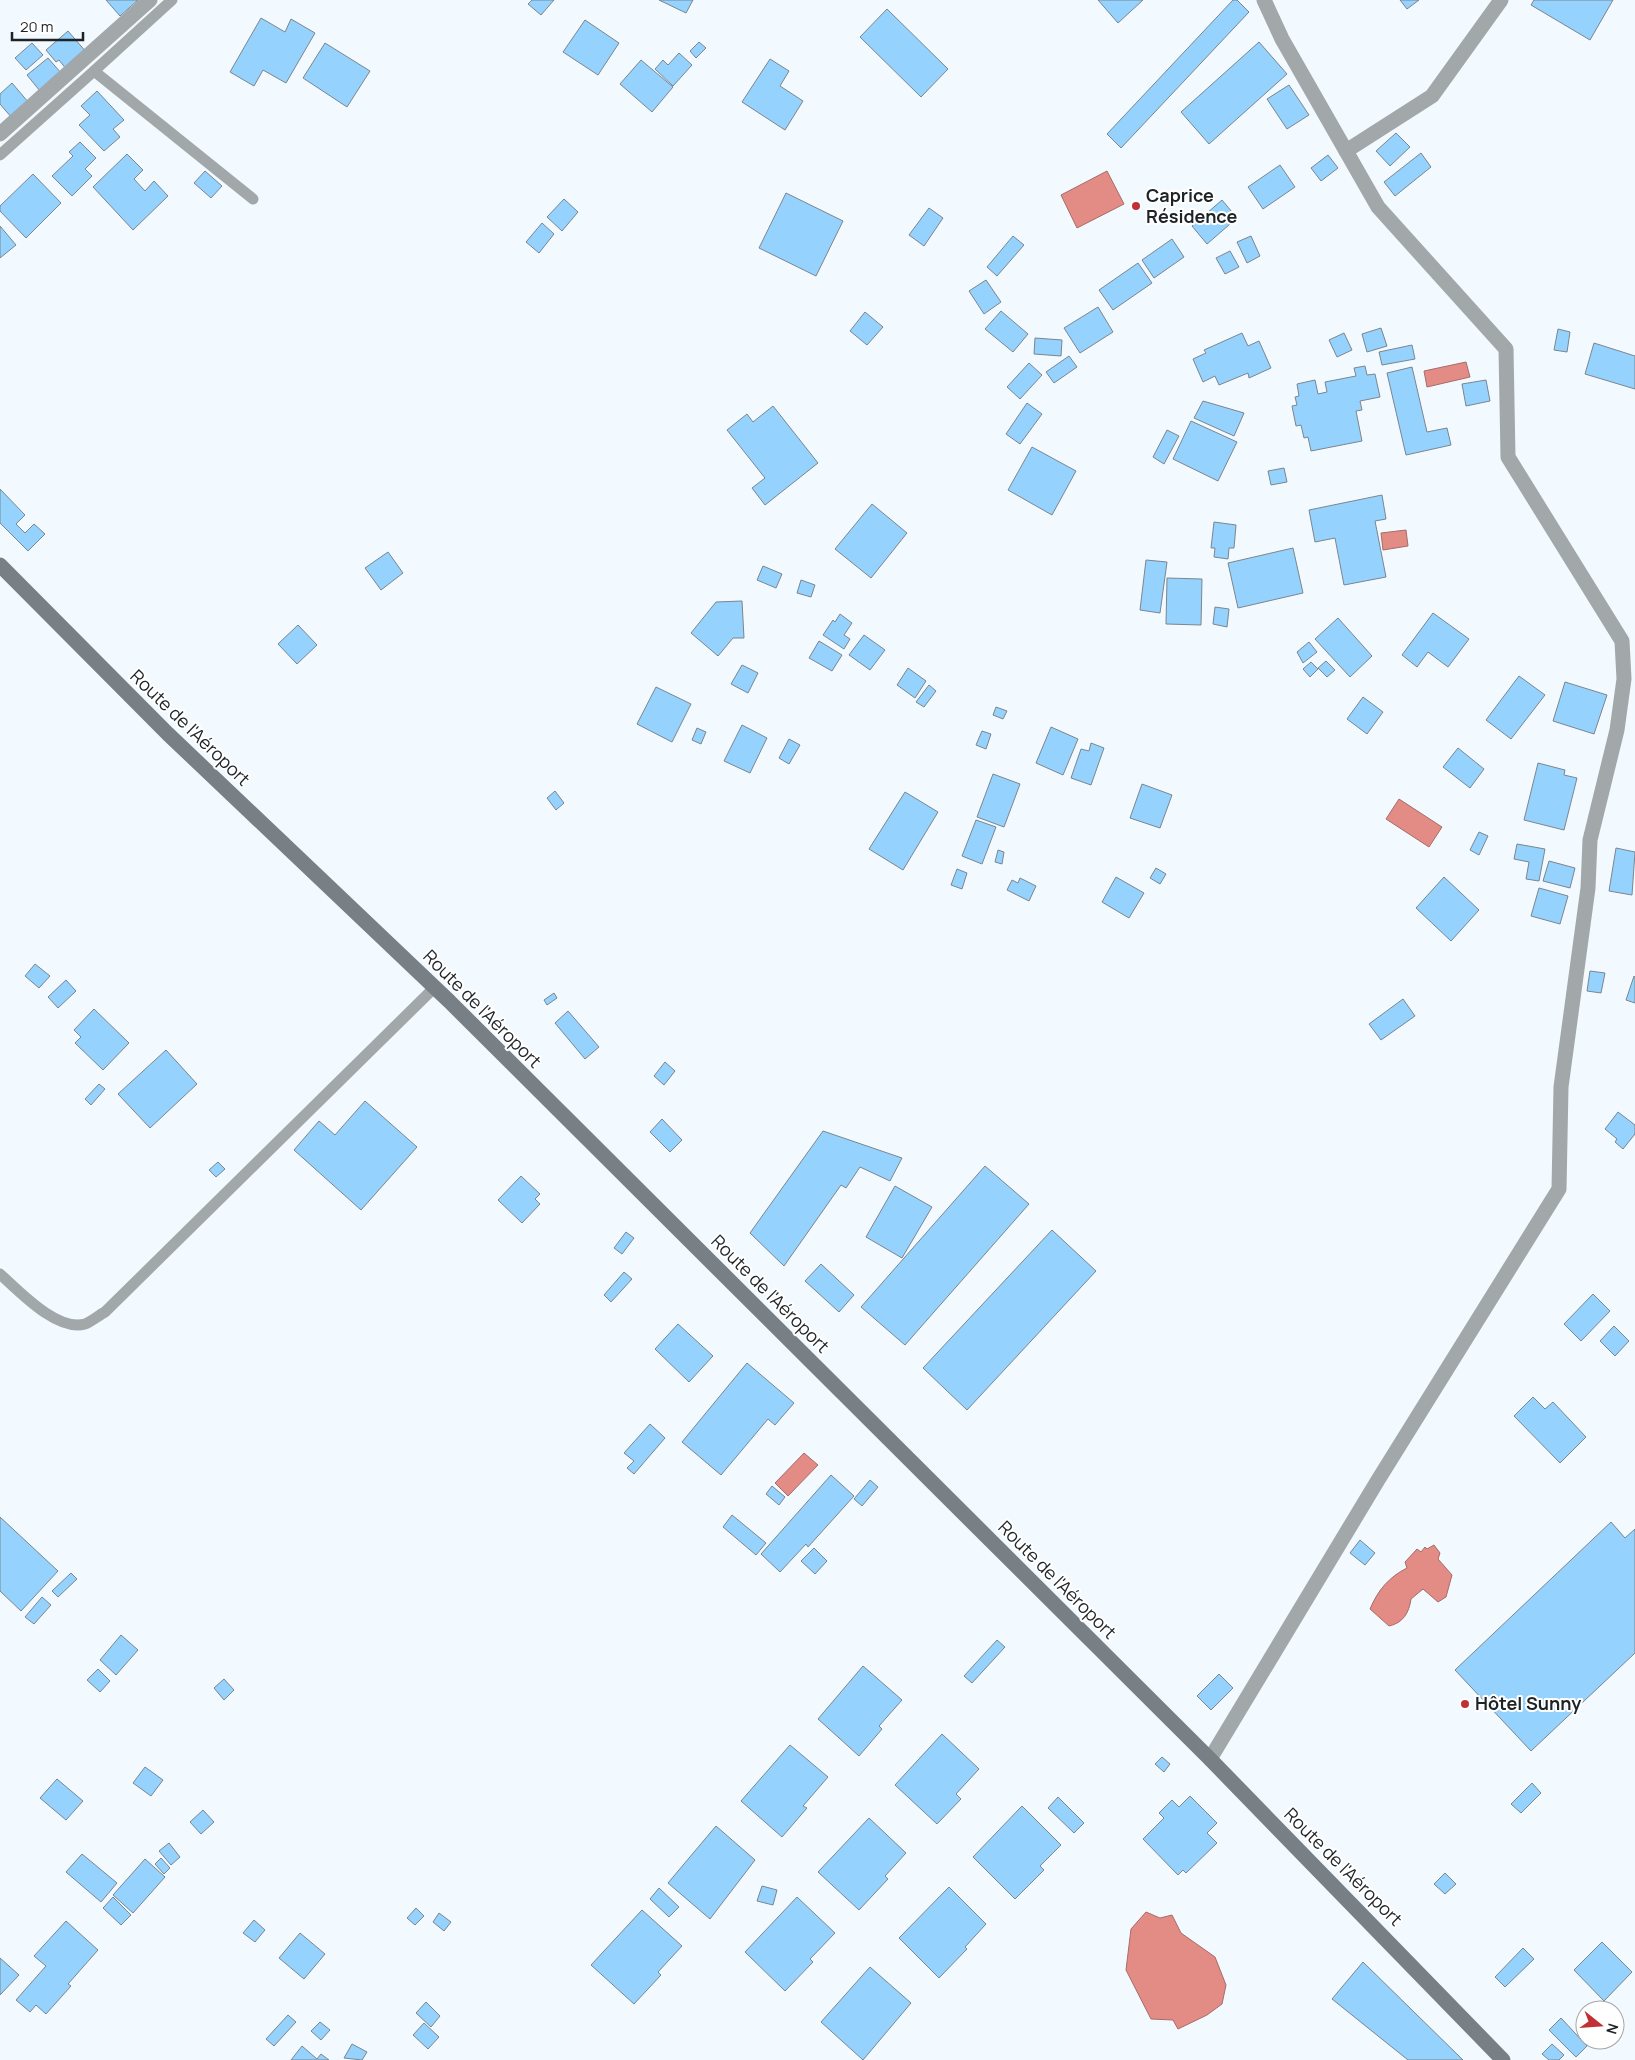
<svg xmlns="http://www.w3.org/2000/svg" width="1635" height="2060" viewBox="0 0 1635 2060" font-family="Manrope,sans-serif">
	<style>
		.water { fill: #e38b85; stroke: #a86c68 }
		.building { fill: #95d2fd; stroke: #7b868e }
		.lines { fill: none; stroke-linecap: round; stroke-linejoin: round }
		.lane { stroke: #a2a7aa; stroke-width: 11 }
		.street { stroke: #a2a7aa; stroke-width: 15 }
		.secondary { stroke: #787f85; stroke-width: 15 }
		.poi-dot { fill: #c03035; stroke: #fff; stroke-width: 2 }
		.labels { text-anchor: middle; stroke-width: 4; stroke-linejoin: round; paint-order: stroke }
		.poi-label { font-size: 18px; font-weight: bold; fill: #1e2326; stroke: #fff; text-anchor: start }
		.street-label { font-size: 18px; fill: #1e2326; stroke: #fff }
	</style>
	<rect width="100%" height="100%" fill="#f2f9ff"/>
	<g class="water">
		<polygon points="1107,171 1124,204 1077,228 1061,195"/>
		<polygon points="1466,362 1470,377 1427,387 1424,371"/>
		<polygon points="1406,530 1408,546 1383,550 1381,533"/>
		<polygon points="1399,799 1442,827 1429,847 1386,819"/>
		<polygon points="804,1453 818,1465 788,1496 775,1483"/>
		<path d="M1434 1545 1440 1553 1438 1559 1452 1575 1446 1597 1438 1602 1423 1589 1411 1599C1409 1613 1403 1623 1389 1626L1370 1609C1378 1590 1389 1577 1407 1568L1405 1562 1417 1549 1421 1552 1425 1547 1427 1549Z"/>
		<polygon points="1146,1912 1160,1918 1172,1915 1181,1933 1215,1957 1226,1985 1222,2004 1207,2015 1178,2029 1173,2020 1151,2019 1126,1970 1131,1929"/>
	</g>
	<g class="building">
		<polygon points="106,0 138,0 120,16"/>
		<polygon points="532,0 554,0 541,15 528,4"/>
		<polygon points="659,0 693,0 686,13"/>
		<polygon points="1098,0 1143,0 1118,23"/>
		<polygon points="1233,0 1237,0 1249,12 1121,148 1107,134"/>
		<polygon points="1400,0 1419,0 1407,9"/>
		<polygon points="1534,0 1613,0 1590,40 1531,5"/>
		<polygon points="887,9 948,69 921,97 860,37"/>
		<polygon points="261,18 285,32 291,19 315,33 286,83 263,70 254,86 230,72"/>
		<polygon points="585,20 619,43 598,75 563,52"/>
		<polygon points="68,31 87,53 67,70 59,60 56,62 46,50"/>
		<polygon points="699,42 706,48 696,58 690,51"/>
		<polygon points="1259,42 1287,74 1209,144 1181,112"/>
		<polygon points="32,43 43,55 26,70 15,58"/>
		<polygon points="325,43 370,71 347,107 303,78"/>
		<polygon points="679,53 692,65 673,86 655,69 663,60 668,65"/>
		<polygon points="48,58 61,73 40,91 27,75"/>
		<polygon points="770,59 789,71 780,86 803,101 785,130 742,102"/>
		<polygon points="641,60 673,87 652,112 620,84"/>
		<polygon points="12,83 29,103 12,118 0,104 0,94"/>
		<polygon points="1289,85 1309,115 1287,129 1267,99"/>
		<polygon points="97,91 124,120 113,129 120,137 104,151 79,125 90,115 81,106"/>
		<polygon points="1396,133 1410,147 1390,166 1376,151"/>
		<polygon points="80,142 96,158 85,169 92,176 72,196 52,176 73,156 69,152"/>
		<polygon points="1421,153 1431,167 1395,196 1384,182"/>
		<polygon points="127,154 143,170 134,179 145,191 154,181 168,196 133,230 93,187"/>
		<polygon points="1328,155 1338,168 1321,181 1311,168"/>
		<polygon points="1280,165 1295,187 1263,209 1248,187"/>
		<polygon points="205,171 222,186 211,198 194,183"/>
		<polygon points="33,174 61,203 26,238 0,211 0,206"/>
		<polygon points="786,193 843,221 816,276 759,248"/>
		<polygon points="564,199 578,212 562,231 547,217"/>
		<polygon points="1222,200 1237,218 1207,244 1192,226"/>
		<polygon points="929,208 943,218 924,246 909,235"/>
		<polygon points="542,223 554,234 539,253 526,242"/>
		<polygon points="0,226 16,245 0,258"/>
		<polygon points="1013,236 1024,245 997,276 987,267"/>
		<polygon points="1251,236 1260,256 1247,263 1237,242"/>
		<polygon points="1172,239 1184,257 1154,278 1142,260"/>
		<polygon points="1230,251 1239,267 1225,274 1216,258"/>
		<polygon points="1138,263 1152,283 1113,310 1099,290"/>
		<polygon points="986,280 1001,302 984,314 969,291"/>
		<polygon points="1098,307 1113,332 1080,353 1064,328"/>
		<polygon points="1001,311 1028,334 1013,352 985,329"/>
		<polygon points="865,312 883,327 867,345 850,331"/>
		<polygon points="1381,328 1387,346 1367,352 1362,334"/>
		<polygon points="1558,329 1570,332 1567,352 1554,350"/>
		<polygon points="1242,333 1248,346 1259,341 1271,368 1249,378 1248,373 1219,385 1215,376 1203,382 1193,359 1206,353 1204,350"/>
		<polygon points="1344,333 1352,350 1337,357 1329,340"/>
		<polygon points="1035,338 1062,340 1061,356 1034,354"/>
		<polygon points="1594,343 1635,356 1635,389 1585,374"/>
		<polygon points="1412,345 1415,359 1382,365 1379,352"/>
		<polygon points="1069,356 1077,367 1054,383 1046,372"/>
		<polygon points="1029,363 1042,375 1020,399 1007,387"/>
		<polygon points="1365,366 1367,375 1375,374 1380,397 1360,401 1362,410 1356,411 1362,441 1311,451 1308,437 1304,438 1301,425 1296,426 1292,406 1297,405 1295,397 1299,396 1297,384 1315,380 1318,394 1327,392 1325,382 1356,376 1354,368"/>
		<polygon points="1412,367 1427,432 1447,428 1451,445 1406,455 1387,373"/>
		<polygon points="1486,380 1490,401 1466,406 1462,384"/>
		<polygon points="1203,401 1244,413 1234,436 1194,418"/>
		<polygon points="1027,403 1042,414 1020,444 1006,434"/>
		<polygon points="773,406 818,463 765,505 752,488 765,478 727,430 747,414 753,422"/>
		<polygon points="1191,421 1237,442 1218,481 1173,459"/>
		<polygon points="1167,430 1179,436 1164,464 1153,457"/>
		<polygon points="1032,447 1076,471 1052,515 1008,490"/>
		<polygon points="1284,468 1287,482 1271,485 1268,471"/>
		<polygon points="0,489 25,515 16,524 25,533 34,524 45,534 28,551 0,523"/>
		<polygon points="1382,495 1386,519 1375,521 1386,577 1344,585 1335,538 1315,542 1309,510"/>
		<polygon points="872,504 907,533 871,578 835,549"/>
		<polygon points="1214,522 1236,525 1234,548 1229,548 1228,559 1214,557 1215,548 1211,548"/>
		<polygon points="1293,548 1303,593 1238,608 1228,563"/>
		<polygon points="388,552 403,573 381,590 365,568"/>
		<polygon points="1146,560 1167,562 1160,613 1140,610"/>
		<polygon points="763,566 782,574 776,588 757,580"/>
		<polygon points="1167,578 1202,579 1201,625 1166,624"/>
		<polygon points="801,580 815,585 811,597 797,593"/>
		<polygon points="742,601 744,638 733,638 718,656 691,633 716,602"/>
		<polygon points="1215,607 1229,609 1227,627 1213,624"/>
		<polygon points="1433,613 1469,639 1448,667 1428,652 1417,667 1402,655"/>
		<polygon points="840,614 852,623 844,635 850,639 844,649 823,635 833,620 835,622"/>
		<polygon points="1338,618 1372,656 1350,677 1315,639"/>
		<polygon points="298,625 317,645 297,664 278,644"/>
		<polygon points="864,635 885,650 870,670 849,655"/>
		<polygon points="819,641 842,655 832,671 809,658"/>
		<polygon points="1309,642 1317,652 1303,663 1297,652"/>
		<polygon points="1326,661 1335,670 1327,677 1318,668"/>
		<polygon points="1311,662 1318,669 1310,677 1303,669"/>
		<polygon points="742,665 758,673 748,693 731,684"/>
		<polygon points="908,668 926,681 915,698 897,685"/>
		<polygon points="1519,676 1545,695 1511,739 1486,720"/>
		<polygon points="1565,682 1607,695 1594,734 1553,721"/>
		<polygon points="929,685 936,691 924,707 916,702"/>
		<polygon points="656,687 691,704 672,742 637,724"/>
		<polygon points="1363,697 1383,712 1367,734 1347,719"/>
		<polygon points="996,707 1007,711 1003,719 993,715"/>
		<polygon points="742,725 767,738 750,773 724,761"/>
		<polygon points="1051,727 1078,739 1063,775 1036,763"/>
		<polygon points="697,728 706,732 701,744 692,740"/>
		<polygon points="982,731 991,734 986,749 976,745"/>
		<polygon points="789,739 800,745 789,764 779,758"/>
		<polygon points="1091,743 1104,748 1091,785 1071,778 1081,749 1089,751"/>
		<polygon points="1458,748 1484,769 1470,788 1443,767"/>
		<polygon points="1538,763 1565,770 1564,775 1577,778 1564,830 1524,820"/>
		<polygon points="993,774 1020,784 1004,827 977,817"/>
		<polygon points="1142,784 1172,795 1160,828 1130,818"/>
		<polygon points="555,791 564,803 556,810 547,798"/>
		<polygon points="905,792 938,812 903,870 869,849"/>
		<polygon points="976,820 996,827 982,864 962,856"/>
		<polygon points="1479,832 1488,836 1479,855 1470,850"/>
		<polygon points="1517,844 1545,849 1539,881 1526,879 1529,862 1514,859"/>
		<polygon points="1616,848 1635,852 1632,895 1609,891"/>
		<polygon points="998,850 1004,852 1002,864 995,862"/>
		<polygon points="1549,861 1575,868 1570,888 1543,881"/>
		<polygon points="1156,868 1166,874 1160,884 1150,878"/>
		<polygon points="957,869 967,873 962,889 951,885"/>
		<polygon points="1116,877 1144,893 1129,918 1102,902"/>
		<polygon points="1444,877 1479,910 1451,941 1416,908"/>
		<polygon points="1020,878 1036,886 1029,901 1007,890 1012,880 1018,883"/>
		<polygon points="1539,888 1568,896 1560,924 1531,916"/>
		<polygon points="35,964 50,976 39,988 25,976"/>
		<polygon points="1590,971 1605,973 1601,993 1587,991"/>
		<polygon points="1634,976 1635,977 1635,1003 1626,1000"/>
		<polygon points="66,980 76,991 58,1008 48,997"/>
		<polygon points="554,993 557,998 547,1005 544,1000"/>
		<polygon points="1403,999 1415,1016 1381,1040 1369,1024"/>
		<polygon points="94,1009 129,1043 103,1070 75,1043 81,1037 74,1030"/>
		<polygon points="568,1011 599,1047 585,1059 555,1023"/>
		<polygon points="166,1050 197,1084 150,1128 118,1094"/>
		<polygon points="665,1062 675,1071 664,1085 654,1076"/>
		<polygon points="99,1084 105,1089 91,1105 85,1099"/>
		<polygon points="365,1101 417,1147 361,1210 294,1150 319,1121 335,1135"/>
		<polygon points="1618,1112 1635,1125 1635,1134 1623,1149 1615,1142 1617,1139 1605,1129"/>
		<polygon points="662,1119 682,1140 670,1152 650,1132"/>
		<polygon points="823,1131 902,1158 890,1181 860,1167 846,1188 841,1185 784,1266 750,1233"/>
		<polygon points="218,1162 225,1169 216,1177 209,1170"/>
		<polygon points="985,1166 1029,1204 905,1345 861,1307"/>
		<polygon points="521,1176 540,1194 535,1199 540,1204 522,1223 498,1200"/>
		<polygon points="895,1186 932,1207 902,1258 866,1237"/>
		<polygon points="1052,1230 1096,1271 967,1410 923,1368"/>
		<polygon points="626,1232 634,1238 622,1254 614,1248"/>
		<polygon points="821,1264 854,1295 839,1312 805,1281"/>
		<polygon points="624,1272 632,1279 611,1302 604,1295"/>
		<polygon points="1593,1294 1610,1311 1581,1341 1564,1324"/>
		<polygon points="678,1324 713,1356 689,1382 655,1349"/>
		<polygon points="1614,1326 1629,1341 1615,1356 1600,1341"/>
		<polygon points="747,1363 794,1403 775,1425 768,1419 721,1475 682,1442"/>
		<polygon points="1533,1397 1545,1409 1553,1402 1586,1437 1560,1463 1514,1416"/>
		<polygon points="650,1424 665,1438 634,1474 627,1468 634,1461 624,1453"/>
		<polygon points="831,1475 854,1496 808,1547 806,1544 780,1572 761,1554"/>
		<polygon points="870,1480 878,1487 862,1506 854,1499"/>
		<polygon points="772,1486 785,1497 779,1505 766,1494"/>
		<polygon points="732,1515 766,1543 756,1555 723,1527"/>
		<polygon points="0,1517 58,1571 21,1611 0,1591"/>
		<polygon points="1611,1522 1625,1538 1635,1529 1635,1653 1531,1751 1455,1670"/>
		<polygon points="1360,1540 1375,1553 1365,1565 1350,1553"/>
		<polygon points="814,1548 827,1561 815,1574 801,1561"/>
		<polygon points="71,1573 77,1579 58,1597 52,1591"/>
		<polygon points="42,1597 51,1605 34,1624 25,1617"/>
		<polygon points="121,1635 138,1650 116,1675 100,1660"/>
		<polygon points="997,1640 1005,1647 972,1683 964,1676"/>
		<polygon points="863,1666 902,1700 879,1726 882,1729 859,1756 818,1719"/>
		<polygon points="98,1669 110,1681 100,1692 87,1680"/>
		<polygon points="1219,1674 1233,1688 1211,1710 1197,1696"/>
		<polygon points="224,1679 234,1690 224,1700 214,1688"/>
		<polygon points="942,1734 979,1769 956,1794 961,1799 937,1824 895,1785"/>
		<polygon points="790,1745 828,1777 803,1806 807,1808 782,1837 741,1801"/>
		<polygon points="1162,1757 1170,1764 1164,1772 1155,1764"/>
		<polygon points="145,1767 163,1780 151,1796 133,1783"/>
		<polygon points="57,1779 83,1801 66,1820 40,1798"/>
		<polygon points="1532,1783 1541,1793 1521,1813 1511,1804"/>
		<polygon points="1190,1796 1217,1823 1207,1833 1217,1843 1186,1873 1183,1870 1178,1875 1143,1839 1164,1818 1159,1813 1172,1800 1179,1807"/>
		<polygon points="1058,1797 1084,1823 1074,1833 1048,1808"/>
		<polygon points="1022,1806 1061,1845 1040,1866 1044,1870 1015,1899 973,1857"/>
		<polygon points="203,1810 214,1822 201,1834 190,1822"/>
		<polygon points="869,1818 906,1853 885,1876 888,1879 859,1910 818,1872"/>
		<polygon points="716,1826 755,1860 710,1919 668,1883"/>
		<polygon points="169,1843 180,1857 171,1865 159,1851"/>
		<polygon points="82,1854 117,1883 101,1902 66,1872"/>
		<polygon points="161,1858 170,1868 164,1874 155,1864"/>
		<polygon points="145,1859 165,1877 133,1913 113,1895"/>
		<polygon points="1445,1873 1456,1884 1445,1894 1434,1884"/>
		<polygon points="762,1886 777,1890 773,1905 757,1901"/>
		<polygon points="949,1887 986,1924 965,1947 967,1949 939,1978 899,1938"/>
		<polygon points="659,1888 679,1907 669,1917 650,1899"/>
		<polygon points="113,1897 131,1915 121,1925 103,1908"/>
		<polygon points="797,1897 835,1933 810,1959 813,1962 785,1991 745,1952"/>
		<polygon points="416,1908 424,1916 415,1925 407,1918"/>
		<polygon points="642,1910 682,1946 658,1972 661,1975 634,2004 591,1965"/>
		<polygon points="439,1913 451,1922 444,1931 433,1922"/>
		<polygon points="254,1920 265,1930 255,1942 243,1933"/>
		<polygon points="66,1921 98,1950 68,1984 71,1986 46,2014 36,2005 30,2012 16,2000 46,1966 34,1956"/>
		<polygon points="300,1933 325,1954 304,1979 279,1958"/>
		<polygon points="1602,1942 1632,1972 1604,2001 1574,1970"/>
		<polygon points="1523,1948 1534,1959 1505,1987 1495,1977"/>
		<polygon points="0,1958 19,1975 0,1995"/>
		<polygon points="1363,1962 1463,2060 1408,2060 1332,1999"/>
		<polygon points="870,1967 911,2003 863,2060 821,2022"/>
		<polygon points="426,2002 440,2016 431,2027 416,2013"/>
		<polygon points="288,2015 296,2022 274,2046 266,2039"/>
		<polygon points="1561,2018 1587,2046 1576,2057 1549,2030"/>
		<polygon points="320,2022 330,2030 321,2040 311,2031"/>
		<polygon points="424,2023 439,2037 428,2049 413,2035"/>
		<polygon points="352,2044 367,2052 362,2060 344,2058"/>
		<polygon points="1552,2044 1564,2055 1559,2060 1549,2060 1542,2054"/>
		<polygon points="302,2046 317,2059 321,2054 329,2060 291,2060"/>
	</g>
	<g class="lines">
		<g class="lane">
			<polyline points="94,71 172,0"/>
			<polyline points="0,155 94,71 253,199"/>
			<path d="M0 1274C19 1291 57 1332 85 1324 91 1322 99 1315 105 1312L434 988"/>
		</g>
		<g class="street">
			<polyline points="0,134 150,0"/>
			<polyline points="1346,151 1432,96 1501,0"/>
			<polyline points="1210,1759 1378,1480 1559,1189 1561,1087 1588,888 1590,840 1617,730 1624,679 1622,641 1508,457 1506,349 1378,207 1282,39 1264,0"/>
		</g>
		<polyline class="secondary" points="0,565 168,734 449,1001 1210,1759 1503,2060"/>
	</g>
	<g class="poi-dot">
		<circle cx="1136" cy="206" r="5"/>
		<circle cx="1465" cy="1704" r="5"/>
	</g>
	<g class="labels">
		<g class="poi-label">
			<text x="1146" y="202">Caprice<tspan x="1146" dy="21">Résidence</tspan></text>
			<text x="1475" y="1710">Hôtel Sunny</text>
		</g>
		<g class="street-label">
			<text transform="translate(190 728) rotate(44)" y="6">Route de l'Aéroport</text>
			<text transform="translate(482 1009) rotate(45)" y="6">Route de l'Aéroport</text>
			<text transform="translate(770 1294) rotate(45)" y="6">Route de l'Aéroport</text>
			<text transform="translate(1057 1580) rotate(45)" y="6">Route de l'Aéroport</text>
			<text transform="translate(1343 1867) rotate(45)" y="6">Route de l'Aéroport</text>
		</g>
	</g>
	<g transform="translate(1600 2025) rotate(107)"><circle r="24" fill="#ffffff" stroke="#a5a7a8"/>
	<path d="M0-4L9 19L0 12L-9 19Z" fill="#c03035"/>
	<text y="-8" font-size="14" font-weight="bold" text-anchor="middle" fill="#1e2326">N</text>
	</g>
	<path d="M12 32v8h71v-8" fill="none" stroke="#1e2326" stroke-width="2.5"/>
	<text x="20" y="32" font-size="15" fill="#1e2326" stroke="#ffffff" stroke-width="4" paint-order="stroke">20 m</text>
</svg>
